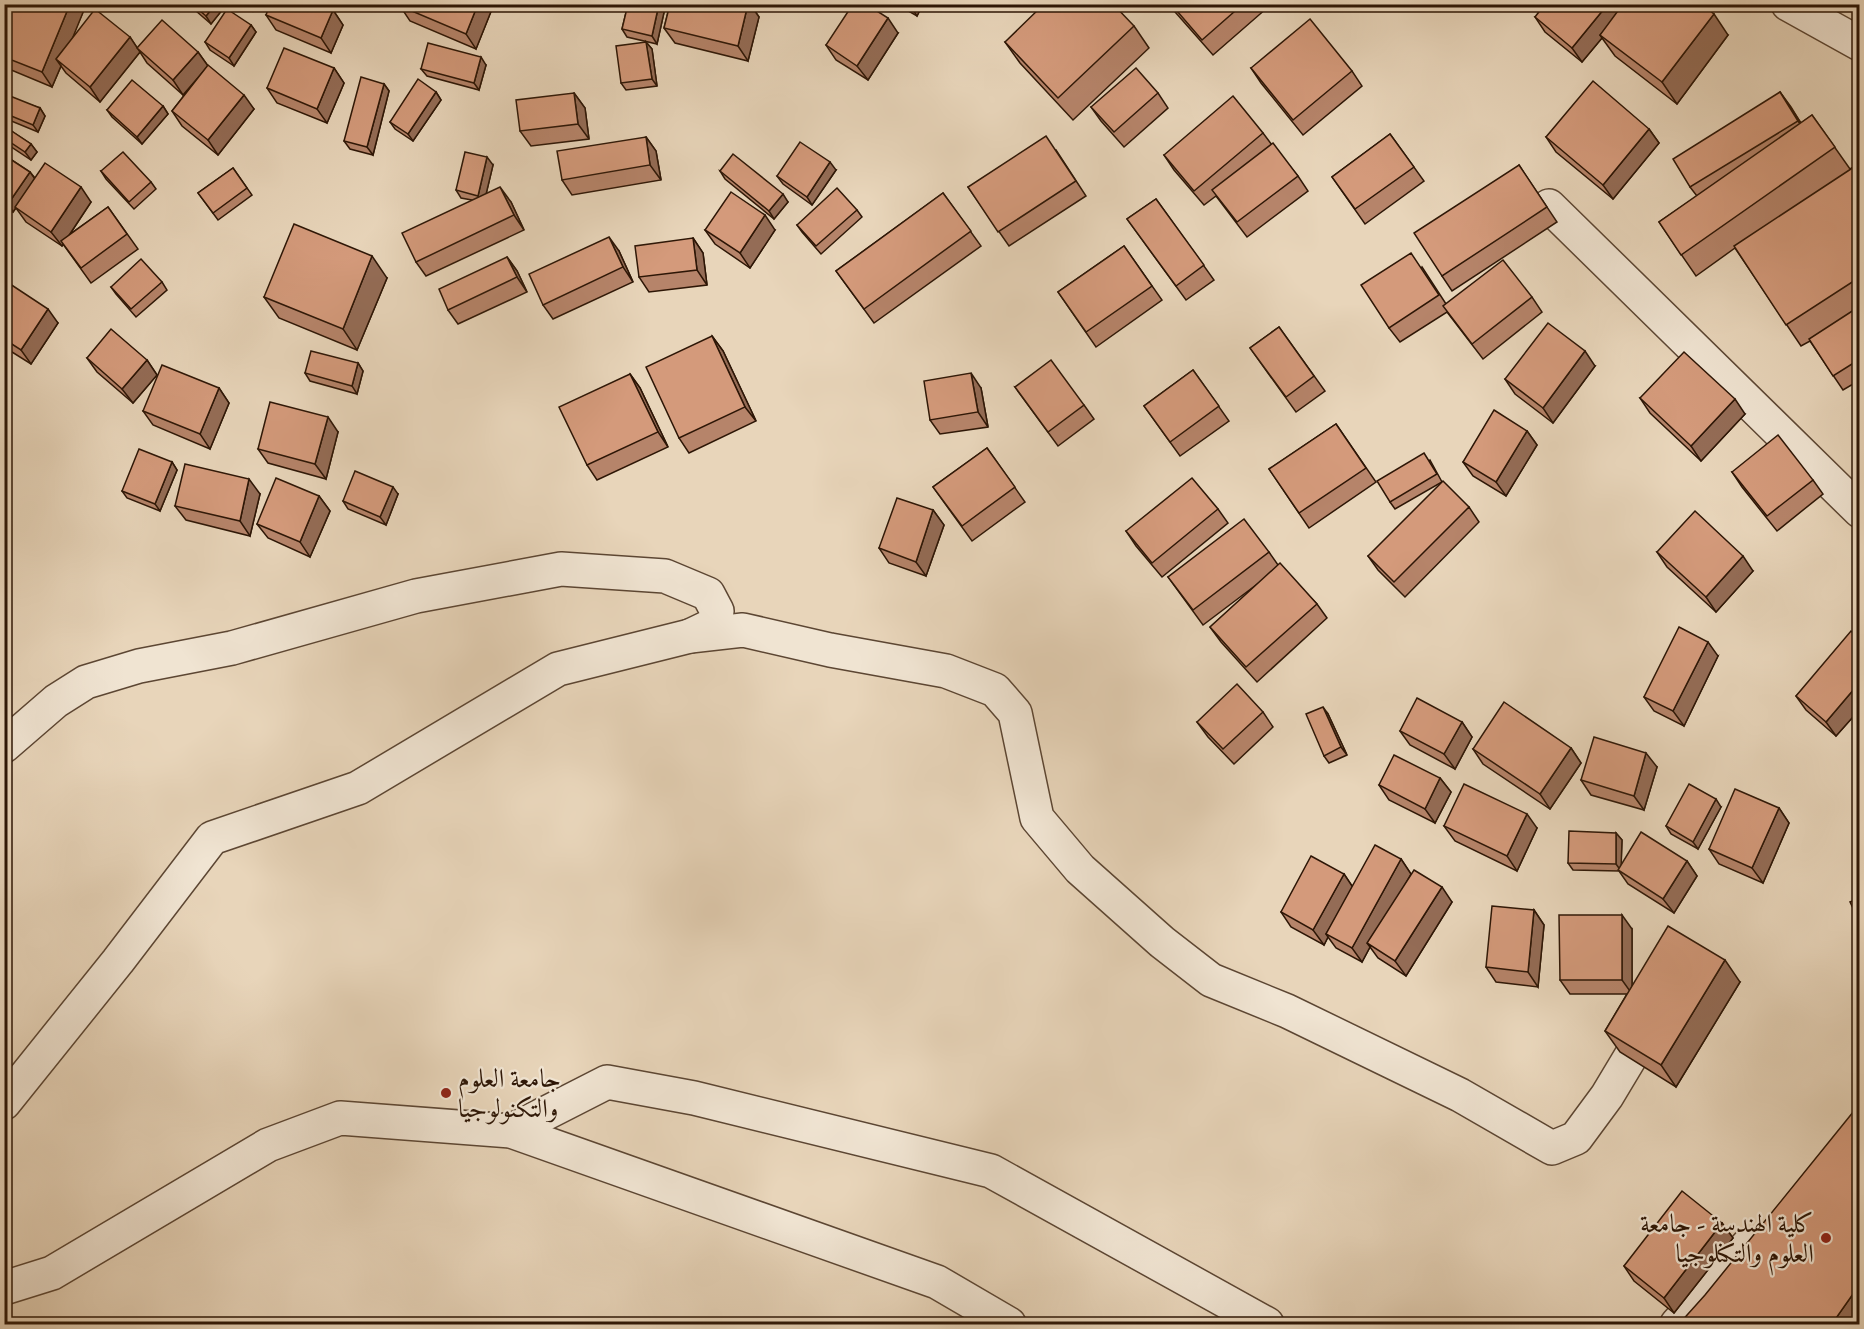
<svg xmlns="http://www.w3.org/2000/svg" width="1864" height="1329" viewBox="0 0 1864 1329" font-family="'Sorts Mill Goudy',Amiri,serif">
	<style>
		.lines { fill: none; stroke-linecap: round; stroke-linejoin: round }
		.minor-casing { stroke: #5c4633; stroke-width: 36 }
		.minor { stroke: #f0e4d2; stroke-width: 33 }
		.wall { fill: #b6846a; stroke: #2d1606; stroke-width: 1.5 }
		.shaded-wall { fill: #946c56; stroke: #2d1606; stroke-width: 1.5 }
		.building { fill: #d49a7b; stroke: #2d1606; stroke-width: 1.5 }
		.poi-dot { fill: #8f2418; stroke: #f0e4d2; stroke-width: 2 }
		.labels { text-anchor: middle; stroke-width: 4.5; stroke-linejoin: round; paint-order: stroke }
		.poi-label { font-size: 26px; fill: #2d1606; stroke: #f0e4d2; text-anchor: start }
	</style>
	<rect width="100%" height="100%" fill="#e8d5ba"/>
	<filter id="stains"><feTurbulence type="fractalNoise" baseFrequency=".00333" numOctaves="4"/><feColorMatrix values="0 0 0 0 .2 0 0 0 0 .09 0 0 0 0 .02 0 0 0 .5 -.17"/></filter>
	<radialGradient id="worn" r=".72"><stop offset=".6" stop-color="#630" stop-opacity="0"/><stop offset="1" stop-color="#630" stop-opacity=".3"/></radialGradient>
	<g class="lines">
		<defs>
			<g id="minor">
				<polyline points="1788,4 1860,44"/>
				<polyline points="1549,206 1860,511"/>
				<polyline points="4,746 56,701 86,682 139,666 232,648 416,596 561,569 665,576 708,594 717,611 713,625 690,636"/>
				<polyline points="4,1103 118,961 212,838 358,788 558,669 690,636 743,630 830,650 946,671 995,690 1015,713 1037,818 1080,869 1162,942 1211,980 1287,1011 1460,1095 1552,1148 1576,1138 1607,1096 1652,1021"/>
				<polyline points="511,1131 607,1082 694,1098 991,1171 1267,1324"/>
				<polyline points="4,1288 52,1273 268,1145 340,1118 511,1131 937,1282 1009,1324"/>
				<polyline points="1677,1324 1748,1245"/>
			</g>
		</defs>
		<use href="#minor" class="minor-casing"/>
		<use href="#minor" class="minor"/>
	</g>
	<g class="wall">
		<polygon points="188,4 220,4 223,9 211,24"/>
		<polygon points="244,4 257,4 253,11"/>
		<polygon points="494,4 476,49 410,21 400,6"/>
		<polygon points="628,4 662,4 665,8 657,44 627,37 622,29"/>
		<polygon points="670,4 750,4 759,17 748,61 675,43 664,28"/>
		<polygon points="896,4 923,4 917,16"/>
		<polygon points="1168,4 1264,4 1267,8 1213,55"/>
		<polygon points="86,5 72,38 130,37 137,48 198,52 208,66 254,109 218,155 182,126 172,111 201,74 183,95 147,63 140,52 100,102 66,73 61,66 52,87 4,67 4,10"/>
		<polygon points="333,10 343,25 331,53 276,30 266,15"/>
		<polygon points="1535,17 1728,35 1677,104 1615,56 1602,38 1582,62 1545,32"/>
		<polygon points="251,25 256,32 234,66 210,50 205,42"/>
		<polygon points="1134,26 1149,48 1073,120 1020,63 1005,42"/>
		<polygon points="898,33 868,80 836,60 826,45"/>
		<polygon points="646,42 652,49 657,86 626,90 621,83"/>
		<polygon points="486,65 479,90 427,76 421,69"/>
		<polygon points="334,68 344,83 327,123 277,103 267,88"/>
		<polygon points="1251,68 1352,71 1362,86 1303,135 1261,83"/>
		<polygon points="384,84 389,91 373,155 350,149 344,141"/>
		<polygon points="436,92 441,100 413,141 395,129 390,122"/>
		<polygon points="1780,92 1801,123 1812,115 1850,169 1860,163 1860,380 1843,390 1810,341 1801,346 1735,248 1696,276 1659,222 1697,196 1690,187"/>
		<polygon points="574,93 585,108 589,139 531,146 520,131"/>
		<polygon points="1158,93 1168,108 1124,147 1101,121 1091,107"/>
		<polygon points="4,96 40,108 45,116 38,132 4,118"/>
		<polygon points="163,106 168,114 142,144 112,117 107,110"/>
		<polygon points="4,126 31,144 37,152 31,160 4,142"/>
		<polygon points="1649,129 1659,143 1613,199 1556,152 1546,137"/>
		<polygon points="1263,133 1272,145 1298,176 1308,191 1247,237 1216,196 1204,205 1174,170 1164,155"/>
		<polygon points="1390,134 1424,181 1365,224 1332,177"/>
		<polygon points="646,137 656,151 661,180 572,195 562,180"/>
		<polygon points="1056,150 1086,196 1009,246 968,187"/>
		<polygon points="4,155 30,172 35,178 91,202 70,234 108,207 138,249 91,283 63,244 62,246 26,222 16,208 13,212 4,206"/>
		<polygon points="493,165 486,194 511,202 524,230 426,276 416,262 472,200 461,198 456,190"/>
		<polygon points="1519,165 1557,222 1452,291 1442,276"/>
		<polygon points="233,168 252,195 218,220 198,193"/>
		<polygon points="836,170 812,205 783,184 777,176"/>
		<polygon points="101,171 151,182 156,189 134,209 106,179"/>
		<polygon points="720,171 788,202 774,219 725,179"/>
		<polygon points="943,193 981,246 874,323 836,271"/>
		<polygon points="1156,199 1214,280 1186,300 1127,219"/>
		<polygon points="857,210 862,217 821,254 802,232 797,225"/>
		<polygon points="705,230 775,230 750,268 715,244"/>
		<polygon points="693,238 703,253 707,285 649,292 639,277"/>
		<polygon points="1124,246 1162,300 1096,347 1058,292"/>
		<polygon points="619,251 633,282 553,319 543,305"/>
		<polygon points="507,257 517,271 527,292 458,324 448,310"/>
		<polygon points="1422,267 1446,304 1532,297 1542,312 1483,359 1447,312 1400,342 1389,328"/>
		<polygon points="387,278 357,350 279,318 264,297"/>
		<polygon points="4,280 58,323 31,364 4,347"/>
		<polygon points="162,282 167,290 136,317 116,294 111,287"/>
		<polygon points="1279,327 1325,391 1296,412 1250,348"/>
		<polygon points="712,336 723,351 756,421 689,453 679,438"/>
		<polygon points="87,358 147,360 157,375 133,403 97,372"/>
		<polygon points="358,363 363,371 357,394 310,381 305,373"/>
		<polygon points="1595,366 1553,423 1515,394 1505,379"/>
		<polygon points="1193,370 1229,421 1180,456 1144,406"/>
		<polygon points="630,374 640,388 668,447 597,480 587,465"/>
		<polygon points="1015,387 1084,405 1094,419 1058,446"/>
		<polygon points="219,388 229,403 210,449 153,425 143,411"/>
		<polygon points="981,388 988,427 940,434 930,420"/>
		<polygon points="1640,398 1745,414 1701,461 1650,413"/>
		<polygon points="1336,424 1376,482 1309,528 1269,469"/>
		<polygon points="1527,431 1537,445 1506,496 1473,476 1463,462"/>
		<polygon points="338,432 326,479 268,463 258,449"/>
		<polygon points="987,448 1025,502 972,541 933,487"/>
		<polygon points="1430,460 1442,482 1395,509 1390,502"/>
		<polygon points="172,462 177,470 160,511 127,498 122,491"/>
		<polygon points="1732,472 1813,480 1823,494 1777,531 1742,487"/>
		<polygon points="260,494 250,536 186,520 175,506"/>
		<polygon points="398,494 386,525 348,509 343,501"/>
		<polygon points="319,496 330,511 310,557 268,538 257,524"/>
		<polygon points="1469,507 1479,522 1405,597 1378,570 1368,556"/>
		<polygon points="1218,509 1228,523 1162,577 1136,546 1126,531"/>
		<polygon points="933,510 944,525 926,576 889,563 879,548"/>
		<polygon points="1269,552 1278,565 1317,604 1327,618 1257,682 1221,642 1210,627 1260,582 1203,625 1168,577"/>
		<polygon points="1657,552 1753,571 1716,612 1667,567"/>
		<polygon points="1860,639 1860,709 1836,736 1806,710 1796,696"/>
		<polygon points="1718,656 1684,726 1654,711 1644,697"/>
		<polygon points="1263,712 1273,727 1234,764 1208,737 1197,722"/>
		<polygon points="1328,714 1347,755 1329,763 1324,756"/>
		<polygon points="1462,722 1472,737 1455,769 1410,745 1400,731"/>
		<polygon points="1571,748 1581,763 1550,809 1483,764 1473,749"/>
		<polygon points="1657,767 1644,810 1591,795 1581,780"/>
		<polygon points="1440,778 1451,792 1435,823 1389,800 1379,785"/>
		<polygon points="1721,807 1698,849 1671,834 1666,826"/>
		<polygon points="1779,808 1789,823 1763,883 1719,864 1709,849"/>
		<polygon points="1444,826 1537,828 1517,871 1455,841"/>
		<polygon points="1616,833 1622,840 1621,864 1687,861 1697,876 1674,913 1628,884 1619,871 1573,870 1568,863"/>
		<polygon points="1401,859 1411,874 1407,881 1452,902 1406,976 1378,958 1370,947 1362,962 1336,948 1328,937 1324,945 1291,927 1281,912 1344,874 1352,886"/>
		<polygon points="1534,910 1544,925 1538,987 1496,982 1486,967"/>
		<polygon points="1632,929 1632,985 1740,982 1676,1087 1620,1052 1605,1031 1627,994 1570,994 1560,980"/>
		<polygon points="1722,1223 1733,1238 1674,1313 1634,1281 1624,1266"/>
	</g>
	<g class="shaded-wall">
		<polygon points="70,4 86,5 62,64 56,59 61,66 52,87 42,72"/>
		<polygon points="216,4 220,4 223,9 211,24 206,16"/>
		<polygon points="249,4 257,4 253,11"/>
		<polygon points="478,4 494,4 476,49 466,34"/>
		<polygon points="659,4 662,4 665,8 657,44 652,36"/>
		<polygon points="748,4 750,4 759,17 748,61 738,46"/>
		<polygon points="909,4 923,4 917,16"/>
		<polygon points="1608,4 1630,4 1600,35 1602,38 1582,62 1572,48"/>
		<polygon points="333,10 343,25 331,53 321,38"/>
		<polygon points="1714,14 1728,35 1677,104 1662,82"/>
		<polygon points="888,18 898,33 868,80 857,66"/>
		<polygon points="251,25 256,32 234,66 229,58"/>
		<polygon points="130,37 140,52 100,102 90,87"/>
		<polygon points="646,42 652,49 657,86 652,79"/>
		<polygon points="198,52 208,66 183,95 173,80"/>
		<polygon points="481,57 486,65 479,90 474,83"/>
		<polygon points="334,68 344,83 327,123 317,109"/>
		<polygon points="384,84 389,91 373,155 367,147"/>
		<polygon points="436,92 441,100 413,141 408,134"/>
		<polygon points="1780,92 1791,107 1808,135 1798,121"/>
		<polygon points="574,93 585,108 589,139 578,124"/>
		<polygon points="244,95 254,109 218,155 208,140"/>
		<polygon points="163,106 168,114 142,144 137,137"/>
		<polygon points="40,108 45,116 38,132 33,125"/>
		<polygon points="1649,129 1659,143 1613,199 1603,185"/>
		<polygon points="646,137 656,151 661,180 650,165"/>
		<polygon points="31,144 37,152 31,160 25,152"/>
		<polygon points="487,157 493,165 484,203 478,196"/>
		<polygon points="830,162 836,170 812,205 807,197"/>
		<polygon points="30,172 35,179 13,212 8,204"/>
		<polygon points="81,187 91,202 62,246 51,232"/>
		<polygon points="500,187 511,202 524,230 514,215"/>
		<polygon points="783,194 788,202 774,219 769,211"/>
		<polygon points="765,215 775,230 750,268 740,253"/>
		<polygon points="609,237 619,251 633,282 623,267"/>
		<polygon points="693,238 703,253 707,285 697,270"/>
		<polygon points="372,256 387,278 357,350 343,329"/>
		<polygon points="507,257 517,271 527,292 517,277"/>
		<polygon points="48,309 58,323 31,364 21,350"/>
		<polygon points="712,336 723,351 756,421 745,407"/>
		<polygon points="1585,351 1595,366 1553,423 1543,408"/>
		<polygon points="147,360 157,375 133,403 122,389"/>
		<polygon points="358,363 363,371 357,394 352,386"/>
		<polygon points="971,373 981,388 988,427 978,412"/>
		<polygon points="630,374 640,388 668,447 658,432"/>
		<polygon points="219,388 229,403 210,449 200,434"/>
		<polygon points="1735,399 1745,414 1701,461 1691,446"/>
		<polygon points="328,417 338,432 326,479 315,464"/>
		<polygon points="1527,431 1537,445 1506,496 1496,482"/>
		<polygon points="172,462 177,470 160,511 155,504"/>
		<polygon points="249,479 260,494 250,536 240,521"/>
		<polygon points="393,487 398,494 386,525 380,517"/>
		<polygon points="319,496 330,511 310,557 300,542"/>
		<polygon points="933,510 944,525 926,576 916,562"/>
		<polygon points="1743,556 1753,571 1716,612 1706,597"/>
		<polygon points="1708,642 1718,656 1684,726 1673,711"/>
		<polygon points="1860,682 1860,709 1836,736 1826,722"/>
		<polygon points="1323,707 1328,714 1347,755 1341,747"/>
		<polygon points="1462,722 1472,737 1455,769 1444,754"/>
		<polygon points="1571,748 1581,763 1550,809 1540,794"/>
		<polygon points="1646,753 1657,767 1644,810 1634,796"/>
		<polygon points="1440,778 1451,792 1435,823 1425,809"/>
		<polygon points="1716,799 1721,807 1698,849 1693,842"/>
		<polygon points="1779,808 1789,823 1763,883 1752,868"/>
		<polygon points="1527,814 1537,828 1517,871 1507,856"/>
		<polygon points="1616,833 1622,840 1621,871 1616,864"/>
		<polygon points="1401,859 1411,874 1371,946 1367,943 1370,947 1362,962 1352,948"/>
		<polygon points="1687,861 1697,876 1674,913 1663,899"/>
		<polygon points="1344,874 1354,889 1326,934 1328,937 1324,945 1313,930"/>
		<polygon points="1442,887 1452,902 1406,976 1395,961"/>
		<polygon points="1534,910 1544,925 1538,987 1528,972"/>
		<polygon points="1622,915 1632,929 1632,994 1622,980"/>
		<polygon points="1725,960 1740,982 1676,1087 1661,1065"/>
		<polygon points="1722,1223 1733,1238 1674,1313 1664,1298"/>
		<polygon points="1860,1284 1860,1324 1838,1324 1836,1318"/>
	</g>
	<g class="building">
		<polygon points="7,4 70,4 42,72 4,57 4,10"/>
		<polygon points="192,4 216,4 206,16"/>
		<polygon points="270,4 320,4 333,10 321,38 266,15"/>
		<polygon points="400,4 478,4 466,34 400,6"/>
		<polygon points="628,4 659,4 652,36 622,29"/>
		<polygon points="670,4 748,4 738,46 664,28"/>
		<polygon points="853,4 866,4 888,18 857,66 826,45"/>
		<polygon points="1044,4 1113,4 1134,26 1058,98 1005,42"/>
		<polygon points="1171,4 1243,4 1202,40"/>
		<polygon points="1545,4 1608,4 1572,48 1535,17"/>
		<polygon points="1623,4 1701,4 1714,14 1662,82 1600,35"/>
		<polygon points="95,9 130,37 90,87 56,59"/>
		<polygon points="227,9 251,25 229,58 205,42"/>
		<polygon points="1310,19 1352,71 1293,120 1251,68"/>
		<polygon points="162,20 198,52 173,80 137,48"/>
		<polygon points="646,42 652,79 621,83 616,46"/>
		<polygon points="428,43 481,57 474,83 421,69"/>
		<polygon points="284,48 334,68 317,109 267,88"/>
		<polygon points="208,65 244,95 208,140 172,111"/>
		<polygon points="1136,68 1158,93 1114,132 1091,107"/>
		<polygon points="361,77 384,84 367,147 344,141"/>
		<polygon points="418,79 436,92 408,134 390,122"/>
		<polygon points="132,80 163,106 137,137 107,110"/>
		<polygon points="1593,81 1649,129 1603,185 1546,137"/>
		<polygon points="1780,92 1798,121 1690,187 1673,159"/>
		<polygon points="574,93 578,124 520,131 516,100"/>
		<polygon points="5,94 40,108 33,125 4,113"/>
		<polygon points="1233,96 1263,133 1194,191 1164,155"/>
		<polygon points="1812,115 1835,147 1681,255 1659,222"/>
		<polygon points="4,126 31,144 25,152 4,138"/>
		<polygon points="1390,134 1414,167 1355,209 1332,177"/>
		<polygon points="1046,136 1076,181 998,232 968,187"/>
		<polygon points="646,137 650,165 562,180 557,151"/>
		<polygon points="800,142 830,162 807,197 777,176"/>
		<polygon points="1273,143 1298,176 1237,222 1212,190"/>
		<polygon points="123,152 151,182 129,202 101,171"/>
		<polygon points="465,152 487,157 478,196 456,190"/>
		<polygon points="733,154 783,194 769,211 720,171"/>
		<polygon points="4,155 30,172 8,204 4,202"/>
		<polygon points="45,163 81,187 51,232 15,207"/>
		<polygon points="1860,163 1860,277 1786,325 1734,246"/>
		<polygon points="1519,165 1547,207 1442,276 1414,233"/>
		<polygon points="233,168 247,188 213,213 198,193"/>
		<polygon points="500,187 514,215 416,262 402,233"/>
		<polygon points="837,188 857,210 816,246 797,225"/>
		<polygon points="731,192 765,215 740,253 705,230"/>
		<polygon points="943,193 971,231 864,309 836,271"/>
		<polygon points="1156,199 1204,265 1176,286 1127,219"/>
		<polygon points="108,207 127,234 81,268 61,241"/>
		<polygon points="294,224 372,256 343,329 264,297"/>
		<polygon points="609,237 623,267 543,305 529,274"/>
		<polygon points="693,238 697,270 639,277 635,246"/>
		<polygon points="1124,246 1152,286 1086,332 1058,292"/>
		<polygon points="1411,253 1439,295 1389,328 1361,285"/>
		<polygon points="507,257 517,277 448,310 439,289"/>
		<polygon points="141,259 162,282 131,309 111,287"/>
		<polygon points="1503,260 1532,297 1472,344 1443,306"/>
		<polygon points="4,280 48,309 21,350 4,339"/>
		<polygon points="1860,306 1860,359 1833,376 1809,339"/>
		<polygon points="1548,323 1585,351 1543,408 1505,379"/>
		<polygon points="1279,327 1314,376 1286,397 1250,348"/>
		<polygon points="111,329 147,360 122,389 87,358"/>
		<polygon points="712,336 745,407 679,438 646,367"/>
		<polygon points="311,351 358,363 352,386 305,373"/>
		<polygon points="1684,352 1735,399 1691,446 1640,398"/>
		<polygon points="1051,360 1084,405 1048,432 1015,387"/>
		<polygon points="162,365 219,388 200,434 143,411"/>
		<polygon points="1193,370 1219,406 1170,442 1144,406"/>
		<polygon points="971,373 978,412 930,420 924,381"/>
		<polygon points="630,374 658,432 587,465 559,407"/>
		<polygon points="270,402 328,417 315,464 258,449"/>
		<polygon points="1494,410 1527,431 1496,482 1463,462"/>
		<polygon points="1336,424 1366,468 1299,513 1269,469"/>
		<polygon points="1778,435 1813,480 1767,516 1732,472"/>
		<polygon points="987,448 1015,487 962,526 933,487"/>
		<polygon points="139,449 172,462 155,504 122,491"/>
		<polygon points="1424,453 1437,474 1390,502 1377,481"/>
		<polygon points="185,464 249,479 240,521 175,506"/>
		<polygon points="355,471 393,487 380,517 343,501"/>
		<polygon points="276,478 319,496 300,542 257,524"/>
		<polygon points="1192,478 1218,509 1152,563 1126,531"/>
		<polygon points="1443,481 1469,507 1394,582 1368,556"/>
		<polygon points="897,498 933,510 916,562 879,548"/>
		<polygon points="1695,511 1743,556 1706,597 1657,552"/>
		<polygon points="1244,519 1269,552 1193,610 1168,577"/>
		<polygon points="1280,563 1317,604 1246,667 1210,627"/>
		<polygon points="1679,627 1708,642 1673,711 1644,697"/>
		<polygon points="1851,631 1860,639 1860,682 1826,722 1796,696"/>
		<polygon points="1237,684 1263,712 1223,749 1197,722"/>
		<polygon points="1417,698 1462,722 1444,754 1400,731"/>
		<polygon points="1504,702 1571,748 1540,794 1473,749"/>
		<polygon points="1323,707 1341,747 1324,756 1306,714"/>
		<polygon points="1594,737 1646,753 1634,796 1581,780"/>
		<polygon points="1394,755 1440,778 1425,809 1379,785"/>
		<polygon points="1464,784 1527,814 1507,856 1444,826"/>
		<polygon points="1689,784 1716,799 1693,842 1666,826"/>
		<polygon points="1735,789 1779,808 1752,868 1709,849"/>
		<polygon points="1569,831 1616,833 1616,864 1568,863"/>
		<polygon points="1641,832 1687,861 1663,899 1618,870"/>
		<polygon points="1375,845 1401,859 1352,948 1326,934"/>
		<polygon points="1311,856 1344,874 1313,930 1281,912"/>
		<polygon points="1414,870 1442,887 1395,961 1367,943"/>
		<polygon points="1860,898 1860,923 1850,902"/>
		<polygon points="1492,906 1534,910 1528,972 1486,967"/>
		<polygon points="1559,915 1622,915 1622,980 1560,980"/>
		<polygon points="1668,926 1725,960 1661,1065 1605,1031"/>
		<polygon points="1858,1106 1860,1107 1860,1284 1836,1318 1838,1324 1679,1324 1705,1295"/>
		<polygon points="1682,1191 1722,1223 1664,1298 1624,1266"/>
	</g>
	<g class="poi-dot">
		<circle cx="446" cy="1093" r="6"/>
		<circle cx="1826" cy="1238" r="6"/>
	</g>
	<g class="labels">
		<g class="poi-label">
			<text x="458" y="1087">جامعة العلوم<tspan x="458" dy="30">والتكنولوجيا</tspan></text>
			<text x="1814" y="1232" text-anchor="end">كلية الهندسة - جامعة<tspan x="1814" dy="30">العلوم والتكنلوجيا</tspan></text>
		</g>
	</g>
	<rect width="1864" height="1329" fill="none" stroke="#e8d5ba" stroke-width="24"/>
	<rect x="6" y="6" width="1852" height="1317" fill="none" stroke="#2d1606" stroke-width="3"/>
	<rect x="12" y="12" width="1840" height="1305" fill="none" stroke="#2d1606" stroke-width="1.5"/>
	<rect width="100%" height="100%" filter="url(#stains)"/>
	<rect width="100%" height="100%" fill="url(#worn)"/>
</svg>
